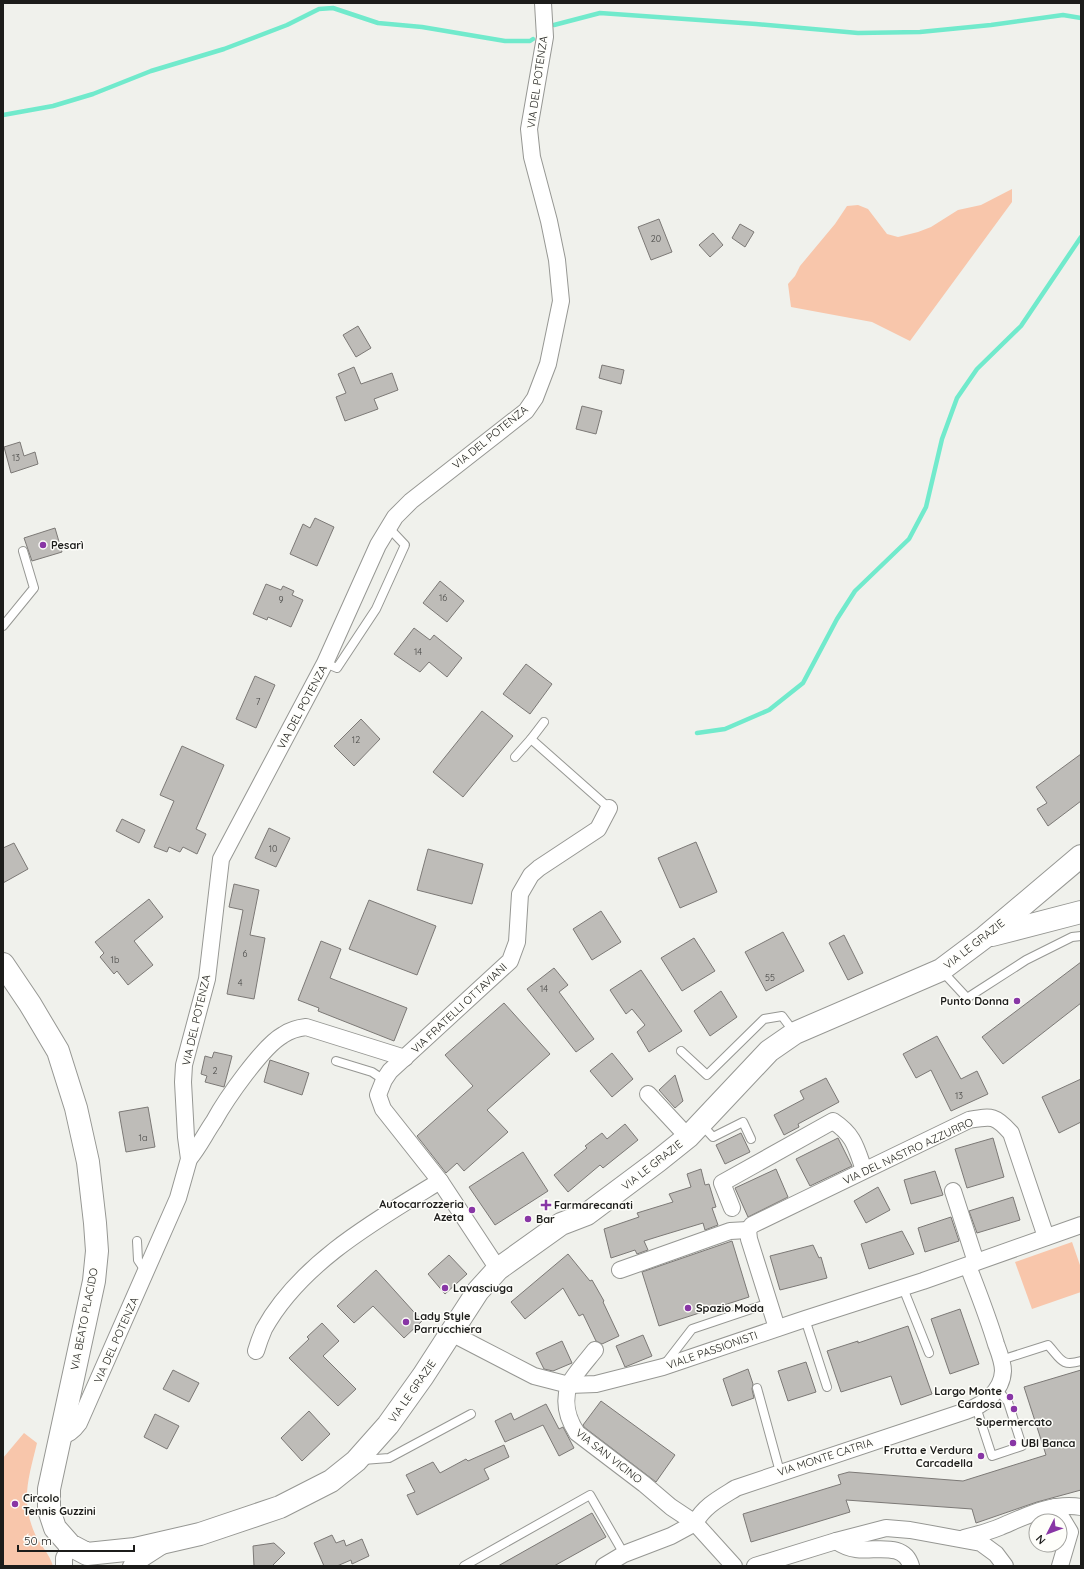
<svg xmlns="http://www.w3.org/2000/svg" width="1084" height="1569" viewBox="0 0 1084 1569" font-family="Quicksand,sans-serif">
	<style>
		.green { fill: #f8c6ab }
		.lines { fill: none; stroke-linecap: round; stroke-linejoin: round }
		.stream { stroke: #71eacc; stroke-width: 4.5 }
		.building { fill: #bebcb8; stroke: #7c7976 }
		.lane-casing { stroke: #969793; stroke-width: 10 }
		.street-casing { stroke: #969793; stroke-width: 18 }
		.secondary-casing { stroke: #969793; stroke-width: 24 }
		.lane { stroke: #fff; stroke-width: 8 }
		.street { stroke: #fff; stroke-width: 16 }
		.secondary { stroke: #fff; stroke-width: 22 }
		.poi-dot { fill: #8836a5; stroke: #fefefa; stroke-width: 1.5 }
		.labels { text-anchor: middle; stroke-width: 3; stroke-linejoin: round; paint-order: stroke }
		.number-label { font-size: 9px; fill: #444442 }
		.street-label { font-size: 11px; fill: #1c1c1a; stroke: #fefefa }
		.poi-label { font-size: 11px; font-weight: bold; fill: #1c1c1a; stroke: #fefefa; text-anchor: start }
	</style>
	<rect width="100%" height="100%" fill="#f0f1ec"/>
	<g class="green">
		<polygon points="1012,189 1012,202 910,341 872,322 791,307 788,284 795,276 800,266 835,224 847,206 858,205 868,209 887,234 898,237 918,232 931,227 958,210 981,205"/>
		<polygon points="1072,1242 1081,1268 1081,1292 1032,1309 1015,1262"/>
		<path d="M24 1433 37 1443C29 1477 20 1500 35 1534 40 1545 49 1553 53 1566H3V1458Z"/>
	</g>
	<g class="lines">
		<g class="stream">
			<polyline points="554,25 600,13 756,24 858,33 920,32 991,25 1063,15 1081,18"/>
			<polyline points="3,115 53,106 93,94 151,71 224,49 287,25 319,9 333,8 378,23 422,27 505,41 530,41 533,39"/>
			<polyline points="697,733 725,729 769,710 803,683 837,619 855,591 909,539 926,507 942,439 957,398 977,369 1021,326 1081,237"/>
		</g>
	</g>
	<g class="building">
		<polygon points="659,219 672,252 651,260 638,227"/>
		<polygon points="740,224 754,232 745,247 732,238"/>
		<polygon points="713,233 723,245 710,257 699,245"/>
		<polygon points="358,326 371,348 356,357 343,335"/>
		<polygon points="602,365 624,370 621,384 599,378"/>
		<polygon points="354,367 361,384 392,373 398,390 374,399 378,409 345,421 336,397 346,393 338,374"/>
		<polygon points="582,406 602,411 596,434 576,429"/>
		<polygon points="20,442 24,456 35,452 38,464 11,473 4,447"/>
		<polygon points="315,518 334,527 317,566 290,554 303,524 310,528"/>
		<polygon points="55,528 62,552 32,561 24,538"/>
		<polygon points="440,581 464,601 447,622 423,603"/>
		<polygon points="266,584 281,590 283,586 294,591 292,595 303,600 291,627 268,617 267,620 253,614"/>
		<polygon points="414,628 430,640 434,635 462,658 447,677 429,662 420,672 394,654"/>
		<polygon points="526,664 552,684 530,714 503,694"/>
		<polygon points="255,676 275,685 256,728 236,719"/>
		<polygon points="482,711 513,736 463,797 433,772"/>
		<polygon points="361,719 380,739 354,766 334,746"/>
		<polygon points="182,746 224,765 196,829 206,834 197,854 183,847 180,852 169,847 167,852 154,847 174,801 160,795"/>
		<polygon points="1081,754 1081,801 1048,826 1037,809 1047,803 1036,787"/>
		<polygon points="122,819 145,830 139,843 116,831"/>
		<polygon points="269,828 290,838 276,867 255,858"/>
		<polygon points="696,842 717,892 680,908 658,858"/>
		<polygon points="14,843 28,869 3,883 3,848"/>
		<polygon points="428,849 483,864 472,904 417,890"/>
		<polygon points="234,884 259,890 250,935 265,938 254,999 227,994 243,910 229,907"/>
		<polygon points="149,899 163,917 134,941 153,965 128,985 117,971 114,974 100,957 104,953 95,942"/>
		<polygon points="369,900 436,926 417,975 349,949"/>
		<polygon points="601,911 621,942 592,960 573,929"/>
		<polygon points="783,932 804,971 766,991 745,952"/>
		<polygon points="844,935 863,973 848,980 829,943"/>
		<polygon points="694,938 715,971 682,991 661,958"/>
		<polygon points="321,941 341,949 330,978 407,1008 394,1041 318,1011 319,1008 298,1000"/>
		<polygon points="1081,962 1081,1003 1003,1064 982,1037"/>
		<polygon points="554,968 568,985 559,992 594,1039 576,1052 527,989"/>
		<polygon points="641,970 682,1031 649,1052 637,1032 645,1025 632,1009 626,1014 610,990"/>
		<polygon points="721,991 737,1017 710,1036 694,1011"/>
		<polygon points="504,1003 550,1054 487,1110 508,1132 464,1171 457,1163 446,1173 417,1136 473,1086 445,1055"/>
		<polygon points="937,1036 961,1079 977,1071 988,1094 951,1111 931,1070 916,1078 903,1054"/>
		<polygon points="214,1052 232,1056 224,1087 205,1082 207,1076 201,1074 205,1056 212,1058"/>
		<polygon points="612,1053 633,1079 612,1097 590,1071"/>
		<polygon points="270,1060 309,1073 302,1095 264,1082"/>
		<polygon points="675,1075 683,1101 675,1108 659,1090"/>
		<polygon points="826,1078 839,1102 798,1124 799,1127 784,1135 774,1115 804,1099 800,1091"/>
		<polygon points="1081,1079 1081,1122 1059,1133 1042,1097"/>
		<polygon points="148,1107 155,1147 126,1152 119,1112"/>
		<polygon points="625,1124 638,1140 603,1168 600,1165 568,1192 554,1175 587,1148 585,1146 602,1133 607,1139"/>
		<polygon points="741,1133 750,1152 725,1164 716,1145"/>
		<polygon points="838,1138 852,1166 810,1186 796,1159"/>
		<polygon points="993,1138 1004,1177 967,1188 955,1149"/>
		<polygon points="523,1152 548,1191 495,1225 469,1187"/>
		<polygon points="701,1169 705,1185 709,1184 716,1207 712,1208 718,1225 705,1230 703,1223 660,1236 644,1241 648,1250 637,1254 635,1250 611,1258 604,1229 639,1217 637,1213 673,1202 669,1194 691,1187 687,1174"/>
		<polygon points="776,1169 788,1197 748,1217 735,1188"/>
		<polygon points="935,1171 943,1195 911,1204 904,1180"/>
		<polygon points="878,1187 890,1210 866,1223 854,1201"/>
		<polygon points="1013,1197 1020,1220 977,1233 969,1211"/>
		<polygon points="951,1217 959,1241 925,1252 918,1228"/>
		<polygon points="902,1231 914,1254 869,1269 861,1244"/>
		<polygon points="732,1241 749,1297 659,1326 642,1272"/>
		<polygon points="813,1245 819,1258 821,1257 827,1278 780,1290 770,1256"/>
		<polygon points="568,1254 590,1281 592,1280 604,1301 603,1302 619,1336 602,1344 596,1341 583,1314 579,1316 563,1288 525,1319 511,1302"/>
		<polygon points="449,1255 467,1274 445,1294 428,1274"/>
		<polygon points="376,1270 422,1321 404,1338 373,1306 354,1323 337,1306"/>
		<polygon points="960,1309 979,1364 950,1374 931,1319"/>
		<polygon points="322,1323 339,1341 323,1356 356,1389 338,1406 289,1358 309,1339 307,1337"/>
		<polygon points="908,1326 932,1394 901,1405 891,1376 841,1392 827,1351 858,1341 858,1343"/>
		<polygon points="643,1335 652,1356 625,1367 616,1346"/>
		<polygon points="562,1341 572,1363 553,1371 544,1369 536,1353"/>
		<polygon points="806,1362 816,1392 788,1401 778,1371"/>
		<polygon points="748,1369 753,1384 752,1389 754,1398 732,1406 723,1379"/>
		<polygon points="173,1370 199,1383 189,1402 163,1389"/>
		<polygon points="1081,1370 1081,1490 1037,1502 976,1523 972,1509 846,1500 850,1512 751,1542 743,1514 841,1484 838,1475 849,1472 963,1481 1046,1455 1024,1387"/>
		<polygon points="601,1401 675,1455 656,1482 584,1427 583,1425"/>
		<polygon points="546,1404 559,1429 563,1427 574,1448 559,1456 543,1425 505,1442 495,1421 511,1413 514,1420"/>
		<polygon points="309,1411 330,1434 302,1461 281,1438"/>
		<polygon points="155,1414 179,1426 167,1449 144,1437"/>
		<polygon points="504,1445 509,1457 484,1469 489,1479 417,1515 407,1495 415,1492 406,1475 433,1462 440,1473 466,1459 468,1461"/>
		<polygon points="592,1513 606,1537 554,1566 498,1566"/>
		<polygon points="332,1535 336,1543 344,1540 346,1546 362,1539 369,1556 352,1564 351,1560 337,1566 324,1566 314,1543"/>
		<polygon points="274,1543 285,1553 272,1566 254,1566 253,1546"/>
	</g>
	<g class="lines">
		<defs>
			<g id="lane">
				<polyline points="3,626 34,588 23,551"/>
				<polyline points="325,663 337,668 376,609 405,545 388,527"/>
				<polyline points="531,739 544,722"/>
				<polyline points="515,757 531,739 609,808"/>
				<polyline points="942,971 967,998 1026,960 1072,937 1081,936"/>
				<polyline points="681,1051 707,1075 764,1019 782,1016 794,1032"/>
				<polyline points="336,1061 372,1072 384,1080"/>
				<polyline points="701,1124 713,1137 743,1122 751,1139"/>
				<polyline points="137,1241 138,1260 146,1272"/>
				<polyline points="903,1288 929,1353"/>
				<polyline points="805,1319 827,1387"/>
				<path d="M1001 1360 1048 1345C1061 1359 1061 1367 1081 1361"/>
				<polyline points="665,1364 692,1329 769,1303"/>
				<polyline points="757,1388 780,1472"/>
				<polyline points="976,1407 992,1456 1022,1446 1008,1402 997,1389"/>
				<polyline points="363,1460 389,1458 471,1414"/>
				<polyline points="464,1566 590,1495 624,1554"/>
			</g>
			<g id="street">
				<polyline points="648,1094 688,1137"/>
				<path d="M189 1159C199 1147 205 1134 214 1121 226 1099 263 1046 283 1035 290 1030 298 1028 306 1027L405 1058"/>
				<polyline points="953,1191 976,1262"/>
				<path d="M732 1208 722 1183 833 1121C854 1135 856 1147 864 1170"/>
				<polyline points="498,1269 440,1181 383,1109 378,1095 384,1080 390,1071 510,961 517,942 520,894 531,875 539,868 598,829 609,808"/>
				<polyline points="620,1270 730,1231 748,1230"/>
				<path d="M777 1328 749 1239 748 1230 752 1225 969 1120C992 1116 995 1115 1011 1133L1046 1237"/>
				<polyline points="451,1333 534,1376 569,1385 596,1384 663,1367 805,1319 923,1281 1081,1225"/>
				<path d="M595 1350C588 1359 572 1377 569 1385 563 1403 567 1418 577 1433L644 1484 671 1507 695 1523 734 1566"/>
				<path d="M256 1351C258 1344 261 1336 264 1329 301 1262 378 1219 440 1181"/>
				<path d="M61 1436C69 1435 74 1430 79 1423L178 1198 189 1159 186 1137 183 1082 184 1065 207 979 221 859 325 663 378 545 395 517 411 501 526 411 535 398 548 364 561 301 557 260 549 221 532 157 529 129 545 37 543 3"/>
				<polyline points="1055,1507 1070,1532 1060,1566"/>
				<path d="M695 1523C704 1506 720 1498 736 1488L966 1411C983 1405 1002 1392 1003 1371 1003 1362 999 1352 996 1344 988 1317 978 1292 968 1266"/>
				<path d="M964 1538C976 1535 988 1532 1000 1527 1026 1516 1052 1502 1081 1507"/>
				<path d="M836 1541C842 1545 847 1548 856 1549 874 1552 904 1541 911 1566"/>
				<polyline points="64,1566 64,1558 70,1545"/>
				<polyline points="131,1566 162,1546"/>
				<polyline points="604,1566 624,1554 671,1536 695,1523"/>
				<polyline points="755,1566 836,1541 886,1528 910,1530 981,1543 996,1554 1005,1566"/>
			</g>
			<g id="secondary">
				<polyline points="992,935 1081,912"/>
				<polyline points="3,964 30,1004 58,1051 76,1108 88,1162 95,1223 97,1251 94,1281 49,1489 49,1510 55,1528 70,1545 87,1554 135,1549 200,1534 280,1507 331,1481 356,1461 388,1425 423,1376 478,1291 498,1269 561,1224 587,1214 658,1161 688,1137 769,1051 795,1033 941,970 985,937 1081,856"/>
			</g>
		</defs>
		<use href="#lane" class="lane-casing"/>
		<use href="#street" class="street-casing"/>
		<use href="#secondary" class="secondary-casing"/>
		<use href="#lane" class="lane"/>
		<use href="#street" class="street"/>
		<use href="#secondary" class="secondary"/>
	</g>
	<g class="poi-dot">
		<circle cx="43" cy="545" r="4"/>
		<circle cx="1017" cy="1001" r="4"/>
		<path d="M544 1199h4v4h4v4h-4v4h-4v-4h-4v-4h4z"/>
		<circle cx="472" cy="1210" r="4"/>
		<circle cx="528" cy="1219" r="4"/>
		<circle cx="445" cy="1288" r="4"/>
		<circle cx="688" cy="1308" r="4"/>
		<circle cx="406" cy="1322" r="4"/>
		<circle cx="1010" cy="1397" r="4"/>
		<circle cx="1014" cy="1409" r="4"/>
		<circle cx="1013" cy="1443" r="4"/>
		<circle cx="981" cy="1456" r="4"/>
		<circle cx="15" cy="1504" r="4"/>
	</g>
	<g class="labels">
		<g class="number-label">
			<text x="656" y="242">20</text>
			<text x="16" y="461">13</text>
			<text x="443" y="601">16</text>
			<text x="281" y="603">9</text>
			<text x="418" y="655">14</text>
			<text x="258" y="705">7</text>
			<text x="356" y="743">12</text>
			<text x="273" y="852">10</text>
			<text x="245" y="957">6</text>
			<text x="115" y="963">1b</text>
			<text x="770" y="981">55</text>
			<text x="240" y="986">4</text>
			<text x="544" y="992">14</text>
			<text x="215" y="1074">2</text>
			<text x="959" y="1099">13</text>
			<text x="143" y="1141">1a</text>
		</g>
		<g class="street-label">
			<text transform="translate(537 82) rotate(-82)" y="4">VIA DEL POTENZA</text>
			<text transform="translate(490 437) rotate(-39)" y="4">VIA DEL POTENZA</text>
			<text transform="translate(302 707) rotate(-62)" y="4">VIA DEL POTENZA</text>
			<text transform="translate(974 944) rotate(-38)" y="4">VIA LE GRAZIE</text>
			<text transform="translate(459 1008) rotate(-43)" y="4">VIA FRATELLI OTTAVIANI</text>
			<text transform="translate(196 1020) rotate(-77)" y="4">VIA DEL POTENZA</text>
			<text transform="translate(908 1151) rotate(-25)" y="4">VIA DEL NASTRO AZZURRO</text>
			<text transform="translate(652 1165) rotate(-38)" y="4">VIA LE GRAZIE</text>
			<text transform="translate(84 1319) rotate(-79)" y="4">VIA BEATO PLACIDO</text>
			<text transform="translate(116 1340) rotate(-66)" y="4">VIA DEL POTENZA</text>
			<text transform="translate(712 1350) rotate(-19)" y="4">VIALE PASSIONISTI</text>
			<text transform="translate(412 1391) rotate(-55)" y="4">VIA LE GRAZIE</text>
			<text transform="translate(609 1456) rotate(38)" y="4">VIA SAN VICINO</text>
			<text transform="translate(825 1457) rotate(-18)" y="4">VIA MONTE CATRIA</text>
		</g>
		<g class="poi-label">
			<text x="51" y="549">Pesarì</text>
			<text x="1009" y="1005" text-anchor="end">Punto Donna</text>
			<text x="464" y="1208" text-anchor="end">Autocarrozzeria<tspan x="464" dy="13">Azeta</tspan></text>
			<text x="554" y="1209">Farmarecanati</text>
			<text x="536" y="1223">Bar</text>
			<text x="453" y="1292">Lavasciuga</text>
			<text x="696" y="1312">Spazio Moda</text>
			<text x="414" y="1320">Lady Style<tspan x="414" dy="13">Parrucchiera</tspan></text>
			<text x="1002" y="1395" text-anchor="end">Largo Monte<tspan x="1002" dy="13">Cardosa</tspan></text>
			<text x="1014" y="1426" text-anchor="middle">Supermercato</text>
			<text x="1021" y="1447">UBI Banca</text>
			<text x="973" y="1454" text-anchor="end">Frutta e Verdura<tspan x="973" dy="13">Carcadella</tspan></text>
			<text x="23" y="1502">Circolo<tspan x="23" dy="13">Tennis Guzzini</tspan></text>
		</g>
	</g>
	<rect width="1084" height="1569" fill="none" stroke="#1c1c1a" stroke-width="8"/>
	<g transform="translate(1048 1533) rotate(228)"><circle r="19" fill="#fefefa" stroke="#a4a4a0"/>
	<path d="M0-3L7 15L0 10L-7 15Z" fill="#8836a5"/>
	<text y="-6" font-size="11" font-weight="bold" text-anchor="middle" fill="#1c1c1a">N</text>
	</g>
	<path d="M18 1545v6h116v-6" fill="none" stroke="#1c1c1a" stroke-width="2"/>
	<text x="24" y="1545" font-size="12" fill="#1c1c1a" stroke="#fefefa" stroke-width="3" paint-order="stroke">50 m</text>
</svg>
